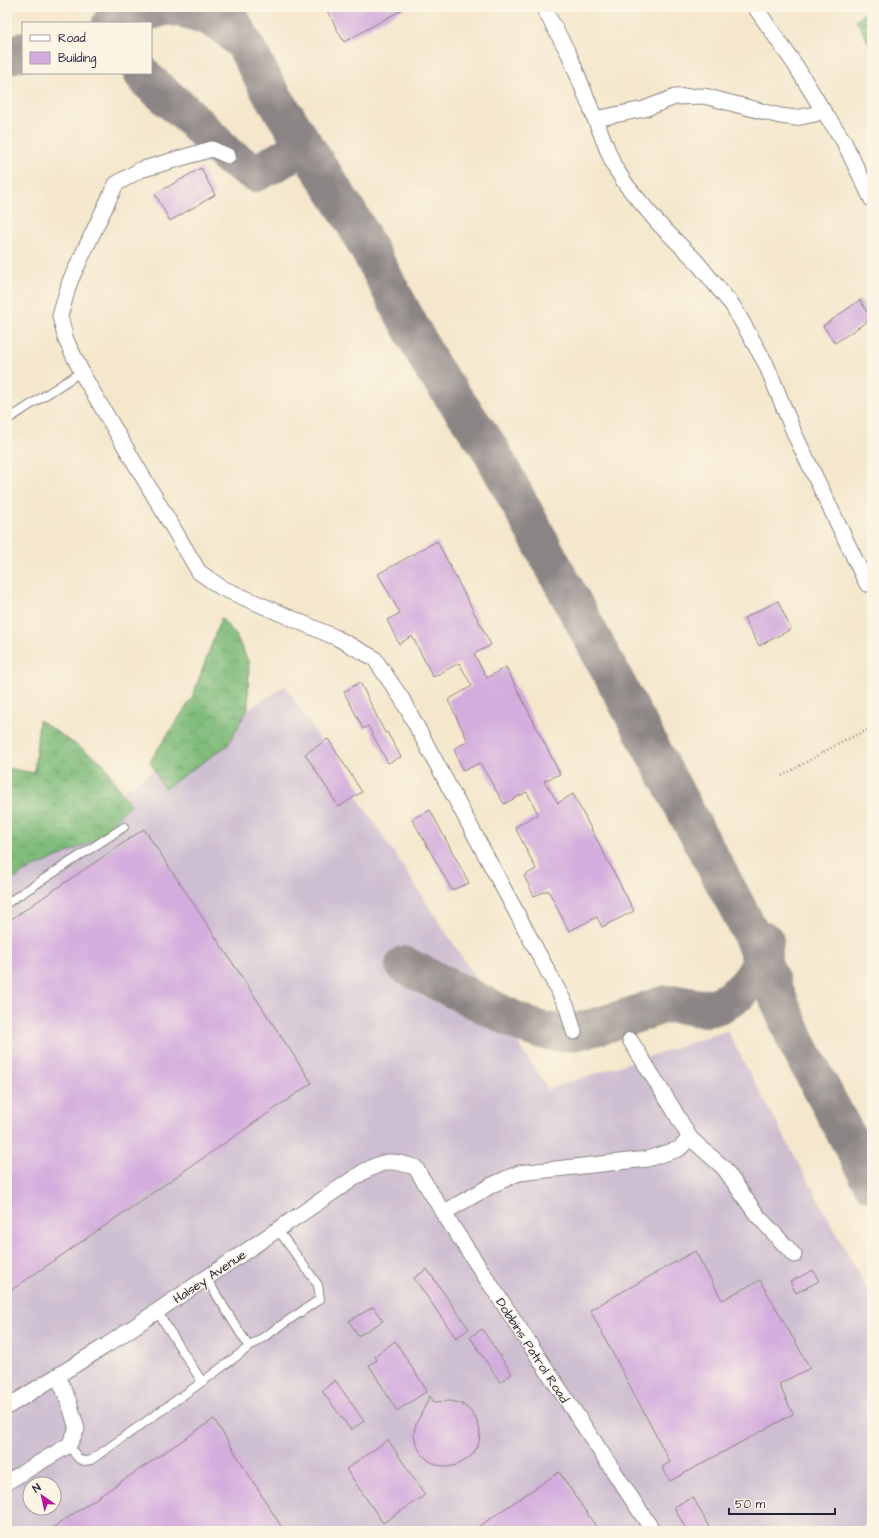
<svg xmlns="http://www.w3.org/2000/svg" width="879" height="1538" viewBox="0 0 879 1538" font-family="'Architects Daughter',sans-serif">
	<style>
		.industrial { fill: #cebed1; fill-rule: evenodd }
		.forest { fill: url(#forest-crowns); stroke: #516f5b }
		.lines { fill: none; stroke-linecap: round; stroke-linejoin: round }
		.taxiway { stroke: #8b8484; stroke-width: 38 }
		.building { fill: #d3addd }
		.lane-casing { stroke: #8b8484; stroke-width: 10 }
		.street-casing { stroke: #8b8484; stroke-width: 17 }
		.path { stroke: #8b8484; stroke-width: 2.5; stroke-dasharray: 1 3; stroke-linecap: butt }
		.lane { stroke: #fff; stroke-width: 8 }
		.street { stroke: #fff; stroke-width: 15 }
		.labels { text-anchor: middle; stroke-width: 3; stroke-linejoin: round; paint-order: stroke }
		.street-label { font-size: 13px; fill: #22223b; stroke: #fcf5e5 }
	</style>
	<defs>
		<pattern id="forest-crowns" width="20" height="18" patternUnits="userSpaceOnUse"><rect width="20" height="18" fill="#80bc7b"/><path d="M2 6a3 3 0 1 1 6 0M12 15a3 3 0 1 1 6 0" fill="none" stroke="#689866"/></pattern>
	</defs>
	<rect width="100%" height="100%" fill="#fcf5e5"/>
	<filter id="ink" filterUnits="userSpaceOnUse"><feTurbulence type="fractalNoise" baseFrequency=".025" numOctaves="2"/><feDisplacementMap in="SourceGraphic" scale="8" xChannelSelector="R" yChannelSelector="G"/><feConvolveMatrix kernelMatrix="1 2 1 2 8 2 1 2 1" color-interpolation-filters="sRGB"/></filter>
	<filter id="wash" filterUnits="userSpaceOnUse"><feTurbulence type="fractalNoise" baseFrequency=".012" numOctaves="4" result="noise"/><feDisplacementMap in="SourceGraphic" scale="16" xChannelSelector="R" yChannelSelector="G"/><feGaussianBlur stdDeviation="0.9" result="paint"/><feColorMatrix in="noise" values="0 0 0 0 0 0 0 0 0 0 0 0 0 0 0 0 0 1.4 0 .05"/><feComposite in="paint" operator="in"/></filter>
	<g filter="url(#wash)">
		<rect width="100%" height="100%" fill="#f4e7cc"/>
		<path class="industrial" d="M285 686 548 1089 727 1031 872 1299V1521L855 1531H7V865ZM30 1484H54V1508H30Z"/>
		<g class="forest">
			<polygon points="872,7 872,49 856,20"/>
			<polygon points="221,618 236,635 249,663 248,708 228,745 164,789 150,761 192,698"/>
			<polygon points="39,720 103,763 129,805 98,839 24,872 7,885 7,768 34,773"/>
		</g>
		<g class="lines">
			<g class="taxiway">
				<path d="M173 7C202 12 221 20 241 41"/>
				<polyline points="224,7 269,90 353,220 432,367 489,447 741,914 750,932 797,1043 872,1183"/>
				<polyline points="111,23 164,7"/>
				<polyline points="7,56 23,51"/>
				<polyline points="142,73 147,80 190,117 228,156 255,173 279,161 304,145"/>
				<path d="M404 965 525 1025C568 1042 600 1025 640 1013 649 1010 660 1005 669 1004 689 1003 702 1014 723 1003 746 992 764 967 765 941"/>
			</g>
		</g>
		<g id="blocks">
			<g class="building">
				<polygon points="325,7 407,7 344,42"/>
				<polygon points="201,168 215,195 170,221 155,194"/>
				<polygon points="860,300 871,319 835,343 823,326"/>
				<polygon points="437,541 491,645 474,654 487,678 506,667 560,774 544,781 558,803 573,794 634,911 602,927 597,917 569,931 548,890 534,896 524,876 536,869 515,827 538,814 527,792 504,804 480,763 463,771 454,749 468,741 448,700 472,686 459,663 433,677 412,636 399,644 387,620 400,613 378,574"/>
				<polygon points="778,601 791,629 759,646 744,618"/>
				<polygon points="360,682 385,733 387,732 401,757 388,763 368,726 363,729 344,692"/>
				<polygon points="328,739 362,792 339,807 305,754"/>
				<polygon points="430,810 469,883 452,890 412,819"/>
				<polygon points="144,829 312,1083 7,1293 7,922"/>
				<polygon points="695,1251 722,1300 760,1280 810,1368 779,1384 793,1414 670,1481 662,1467 670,1462 590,1310"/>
				<polygon points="427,1269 469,1329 456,1338 414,1278"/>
				<polygon points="813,1270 819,1281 796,1293 790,1282"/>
				<polygon points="373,1307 383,1321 358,1336 349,1321"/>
				<polygon points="482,1329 512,1374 500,1382 470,1337"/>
				<polygon points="395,1341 427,1391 397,1411 369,1365 377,1360 375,1356"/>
				<polygon points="335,1380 364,1421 351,1430 322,1391"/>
				<polygon points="430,1396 434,1402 451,1401 462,1404 471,1411 477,1421 480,1431 479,1443 474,1453 466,1460 457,1465 447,1467 437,1465 428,1460 421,1453 416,1444 414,1434 416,1424"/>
				<polygon points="214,1419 284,1531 48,1531"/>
				<polygon points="388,1440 425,1495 383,1523 346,1469"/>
				<polygon points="559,1472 599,1531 472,1531"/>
				<polygon points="693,1497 711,1531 687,1531 674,1507"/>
			</g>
		</g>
	</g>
	<g filter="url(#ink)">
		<use href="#blocks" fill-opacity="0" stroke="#8b8484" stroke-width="1"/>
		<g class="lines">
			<defs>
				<g id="lane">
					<polyline points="7,420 81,372"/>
					<polyline points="7,903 124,827"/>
					<polyline points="206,1278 249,1347"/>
					<polyline points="157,1311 202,1382"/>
					<path d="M69 1445C76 1455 78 1464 91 1460L202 1382 249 1347 320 1299 318 1285 278 1230"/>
				</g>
				<g id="street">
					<polyline points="543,7 569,54 614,166 627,186 658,223 695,260 733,306 766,364 795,435 867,584"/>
					<polyline points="755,7 796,66 822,109 843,140 872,200"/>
					<polyline points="595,119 644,109 675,97 704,96 780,116 796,118 815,114 822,109"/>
					<polyline points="228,156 212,149 140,170 116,184 70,281 60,316 66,340 84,377 199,572 222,588 337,638 374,658 402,699 567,1007 574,1032"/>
					<polyline points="630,1040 672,1107 690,1138 724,1168 757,1215 794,1255"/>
					<polyline points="443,1213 492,1185 519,1173 647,1159 679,1149 690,1138"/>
					<path d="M7 1407 107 1345 363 1172C387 1160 389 1159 415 1167L446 1217 653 1531"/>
					<polyline points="7,1482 69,1445 77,1429 69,1402 58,1376"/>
				</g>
			</defs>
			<use href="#lane" class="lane-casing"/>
			<use href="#street" class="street-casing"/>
			<polyline class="path" points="782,776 841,742 872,728"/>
			<use href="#lane" class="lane"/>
			<use href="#street" class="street"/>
		</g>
	</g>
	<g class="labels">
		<g class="street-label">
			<text transform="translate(209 1276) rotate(-34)" y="5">Halsey Avenue</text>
			<text transform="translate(533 1350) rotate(57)" y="5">Dobbins Patrol Road</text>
		</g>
	</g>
	<rect width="879" height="1538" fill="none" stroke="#fcf5e5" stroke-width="24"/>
	<rect x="22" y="22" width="130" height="52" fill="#fcf5e5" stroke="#a5a1a1"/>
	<rect x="30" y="35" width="20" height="6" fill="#ffffff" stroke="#a5a1a1"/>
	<text x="58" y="42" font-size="12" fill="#22223b">Road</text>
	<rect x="30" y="52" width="20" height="12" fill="#d3addd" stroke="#a5a1a1"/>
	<text x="58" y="62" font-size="12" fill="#22223b">Building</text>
	<g transform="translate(42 1496) rotate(326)"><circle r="19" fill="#fcf5e5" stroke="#a5a1a1"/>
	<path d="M0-3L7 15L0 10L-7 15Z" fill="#b5179e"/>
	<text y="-6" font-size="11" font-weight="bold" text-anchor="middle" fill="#22223b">N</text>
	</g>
	<path d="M729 1508v6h106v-6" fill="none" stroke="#22223b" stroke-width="2"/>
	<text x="735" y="1508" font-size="12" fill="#22223b" stroke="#fcf5e5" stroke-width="3" paint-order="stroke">50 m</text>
</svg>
